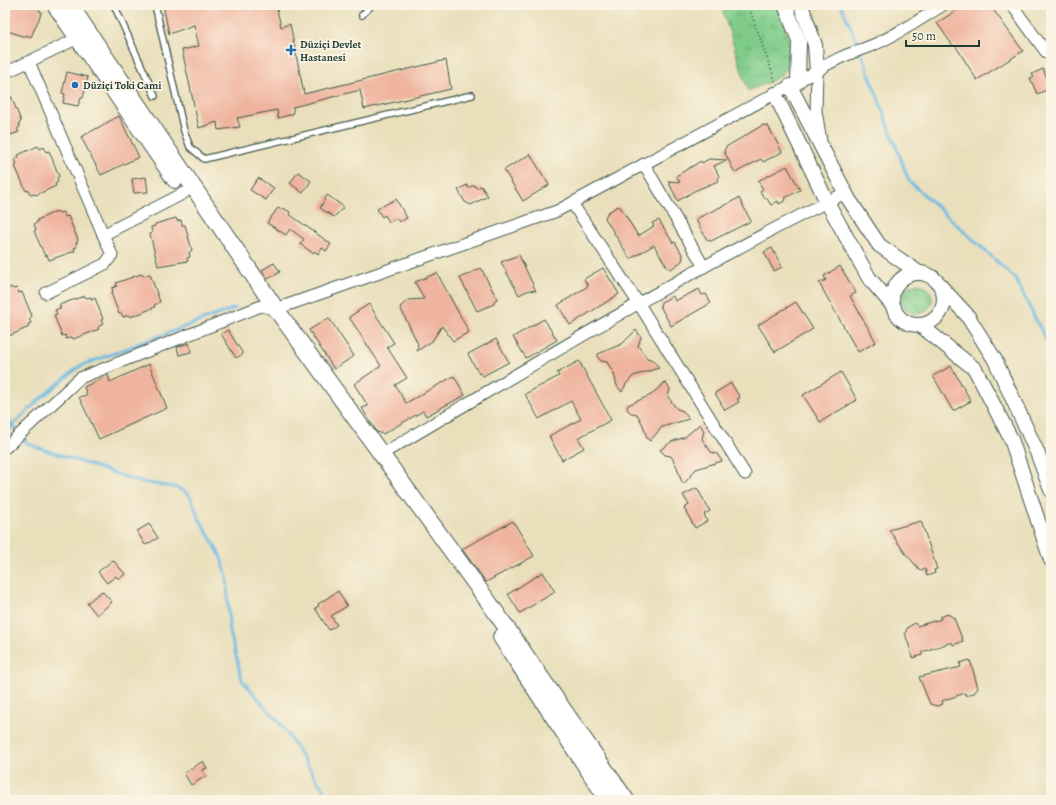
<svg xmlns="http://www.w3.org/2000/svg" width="1056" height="805" viewBox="0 0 1056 805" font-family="Alegreya,serif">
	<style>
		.grass { fill: url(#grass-tufts); stroke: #4f845f }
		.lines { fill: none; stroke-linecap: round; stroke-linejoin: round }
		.stream { stroke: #68b8e3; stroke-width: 3 }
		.building { fill: #efb49e }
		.service-casing { stroke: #3d5548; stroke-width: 8 }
		.minor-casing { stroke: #3d5548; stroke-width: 13 }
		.tertiary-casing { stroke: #3d5548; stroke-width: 16 }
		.secondary-casing { stroke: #3d5548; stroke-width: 18 }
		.path { stroke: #3d5548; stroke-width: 2; stroke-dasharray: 1 3; stroke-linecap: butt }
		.service { stroke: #fff; stroke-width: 5.5 }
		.minor { stroke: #fff; stroke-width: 11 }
		.tertiary { stroke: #fff; stroke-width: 14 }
		.secondary { stroke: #fff; stroke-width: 16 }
		.poi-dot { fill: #1f6fb2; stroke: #fcf5e5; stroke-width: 1.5 }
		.labels { text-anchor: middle; stroke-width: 3.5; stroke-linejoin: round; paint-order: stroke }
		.poi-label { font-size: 11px; font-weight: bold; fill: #1f3d34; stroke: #fcf5e5; text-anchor: start }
	</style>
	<defs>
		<pattern id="grass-tufts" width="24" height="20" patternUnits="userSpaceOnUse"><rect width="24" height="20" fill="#7fcc8a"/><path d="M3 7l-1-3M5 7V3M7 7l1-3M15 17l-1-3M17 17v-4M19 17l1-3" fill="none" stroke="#67a772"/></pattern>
	</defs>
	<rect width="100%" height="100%" fill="#fcf5e5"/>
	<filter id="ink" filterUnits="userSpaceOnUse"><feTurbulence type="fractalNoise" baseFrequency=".025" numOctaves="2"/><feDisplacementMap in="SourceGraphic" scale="8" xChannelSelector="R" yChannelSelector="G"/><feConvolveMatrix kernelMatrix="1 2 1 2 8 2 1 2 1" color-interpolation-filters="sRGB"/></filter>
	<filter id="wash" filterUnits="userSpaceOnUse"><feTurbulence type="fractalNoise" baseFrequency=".012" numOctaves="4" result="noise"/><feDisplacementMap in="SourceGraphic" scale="16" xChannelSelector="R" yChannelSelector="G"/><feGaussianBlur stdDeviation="0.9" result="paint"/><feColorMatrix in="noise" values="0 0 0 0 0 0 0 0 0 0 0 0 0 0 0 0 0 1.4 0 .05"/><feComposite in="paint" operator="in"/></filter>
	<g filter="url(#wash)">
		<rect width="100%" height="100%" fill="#e9dfbb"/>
		<g class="grass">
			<path d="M721 5H778C783 22 800 61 781 75 772 82 759 86 748 91Z"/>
			<circle cx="917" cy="299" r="15"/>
		</g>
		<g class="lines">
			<g class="stream">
				<polyline points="841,5 859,47"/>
				<polyline points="861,52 909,181 1015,278 1051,350"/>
				<polyline points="5,416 28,444 140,482 174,487 184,491 190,496 199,518 220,555 227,576 229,628 242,680 283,727 320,785 332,800"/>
				<polyline points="8,430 42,397 80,366 235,308"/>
			</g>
		</g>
		<g id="blocks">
			<g class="building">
				<polygon points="5,5 37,5 41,8 39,11 42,12 31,37 26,35 25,37 5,30"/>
				<polygon points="163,5 276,5 281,27 290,24 304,94 446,60 451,89 364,109 360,90 293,107 293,114 278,118 277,110 237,118 240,127 218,130 217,122 199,128 182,50 199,46 194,25 169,34"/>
				<polygon points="965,5 990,5 1023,51 977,80 955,45 953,46 937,23"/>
				<polygon points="1043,69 1051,88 1037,94 1030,78 1034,77 1032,74"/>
				<polygon points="67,72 88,77 83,98 81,98 78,106 63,103 65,94 62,93"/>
				<polygon points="11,96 21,121 19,124 20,127 17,129 19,132 5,137 5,99"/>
				<polygon points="119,116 139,157 101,175 81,137"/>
				<polygon points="763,125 768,126 782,152 763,162 761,159 735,173 724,151 726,147"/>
				<polygon points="38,146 40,149 44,147 46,152 49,151 59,176 57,179 58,182 55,184 56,186 36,195 35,194 31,195 28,190 26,191 15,166 17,165 15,159 19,157 18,155"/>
				<polygon points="530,154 549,185 523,201 504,170"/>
				<polygon points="709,159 727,160 714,166 719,176 718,181 694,191 678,201 668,181 680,182 676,176 701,161 702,163"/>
				<polygon points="787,166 800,190 785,198 786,200 779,204 778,201 771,205 766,197 764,198 760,191 763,189 758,181"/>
				<polygon points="298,172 311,181 303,193 290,183"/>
				<polygon points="146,177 148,192 134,193 132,179"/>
				<polygon points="258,178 274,188 266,200 250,190"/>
				<polygon points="467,185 468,188 474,185 476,188 481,186 488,196 471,205 465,202 458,190"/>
				<polygon points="327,195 344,207 334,217 320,208"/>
				<polygon points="739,198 751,221 711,241 707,240 696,220 700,217"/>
				<polygon points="396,199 407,218 399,222 397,218 389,222 385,215 382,217 377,209"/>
				<polygon points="618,206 621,208 638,236 654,226 652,223 659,220 673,243 675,242 683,256 682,261 671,269 667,267 654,245 630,259 605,218 607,213"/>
				<polygon points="278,208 282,210 283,208 290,212 289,214 331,244 326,251 322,248 318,254 315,251 313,253 300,244 304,239 290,229 286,235 267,223"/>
				<polygon points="57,211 59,213 63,212 65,217 68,216 78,240 76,244 77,247 74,248 75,251 49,260 47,255 45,256 34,231 36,230 34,224 38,222 37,220"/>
				<polygon points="176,218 177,221 181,220 182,225 185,225 192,250 189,253 190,257 187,258 188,261 158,266 150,234 152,233 151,227 155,226 155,224"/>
				<polygon points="772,248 782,267 774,271 764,252"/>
				<polygon points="519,255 536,291 529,290 519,295 501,262"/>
				<polygon points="274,263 280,272 268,279 262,270"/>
				<polygon points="840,266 856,293 850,296 876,342 858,352 819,283 826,280 824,276"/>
				<polygon points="481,268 497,299 494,301 494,304 477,311 460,278"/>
				<polygon points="603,268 619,294 570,325 558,305 588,286 584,279"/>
				<polygon points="437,273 469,332 453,341 442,326 432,341 417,351 418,344 400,307 408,300 424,299 415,282"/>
				<polygon points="141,274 144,276 150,274 160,302 154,305 155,307 141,313 130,317 129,315 123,317 121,313 119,314 111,293 113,292 112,288 117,286 116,283"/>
				<polygon points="11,287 13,289 17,288 19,293 22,292 32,316 29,319 31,323 28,324 29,327 9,336 8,334 5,335 5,290"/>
				<polygon points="699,289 702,295 706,294 711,303 671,326 660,306 661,302 673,296 675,301"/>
				<polygon points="84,296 87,298 91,297 92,300 95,298 103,319 101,320 103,324 98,327 99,329 84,335 73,339 72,337 66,339 65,335 62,336 54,315 57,314 55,310 61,308 59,305"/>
				<polygon points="796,302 813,329 775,352 758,325"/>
				<polygon points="369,304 394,343 387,347 407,378 395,385 406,403 454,376 465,395 426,416 423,411 383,434 377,432 362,408 368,406 354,384 381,366 349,317"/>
				<polygon points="329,318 354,356 334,369 309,330"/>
				<polygon points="544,319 557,340 526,358 513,337"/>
				<polygon points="228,330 243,354 236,358 221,334"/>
				<polygon points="636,330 641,337 638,346 647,358 653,360 659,368 633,376 626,384 622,392 617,386 614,374 607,362 601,361 598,358 598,354 622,344"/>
				<polygon points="496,339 509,362 483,376 481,373 479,374 468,354"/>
				<polygon points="189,343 191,352 179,355 177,347"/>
				<polygon points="579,361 611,420 578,438 584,448 562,460 549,436 581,419 571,401 539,419 525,394 559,376 557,373"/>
				<polygon points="149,364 167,408 99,439 79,397 87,395 84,387 108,375 110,382"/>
				<polygon points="951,366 971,401 953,411 933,376"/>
				<polygon points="841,372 857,400 820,422 803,395"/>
				<polygon points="665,382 670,389 668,397 677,409 683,411 689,419 662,427 650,441 647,438 643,425 637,414 631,413 627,409 628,405 651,395"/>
				<polygon points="731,383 740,398 737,399 739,402 725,410 715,393"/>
				<polygon points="700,424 704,431 702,439 711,452 717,454 722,461 696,469 684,484 681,480 677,467 671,456 665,455 660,450 671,442 685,437"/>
				<polygon points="697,488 710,511 704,514 707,521 695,528 684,508 689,505 683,495"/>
				<polygon points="513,521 534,556 486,582 462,549"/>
				<polygon points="921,521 937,569 934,570 935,573 927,576 925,569 920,570 905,553 889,530"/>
				<polygon points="149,524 158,538 145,545 137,531"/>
				<polygon points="113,560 125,574 119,579 116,576 107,583 98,572"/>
				<polygon points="543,572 555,592 520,613 508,594"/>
				<polygon points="102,591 112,602 97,615 87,603"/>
				<polygon points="338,591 347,606 331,616 337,625 329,630 315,608 319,606 318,604"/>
				<polygon points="948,614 954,618 963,641 953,645 952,642 922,652 922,655 913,658 905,633 908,627 915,623 917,626 941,619 940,617"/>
				<polygon points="970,660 978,688 974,693 966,696 965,693 942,701 943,704 937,706 930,704 919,677 961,667 960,663"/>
				<polygon points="203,761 207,768 202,770 206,776 191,785 184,773"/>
			</g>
		</g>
	</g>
	<g filter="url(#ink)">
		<use href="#blocks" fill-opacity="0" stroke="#3d5548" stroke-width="1"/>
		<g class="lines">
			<defs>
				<g id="service">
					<polyline points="114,5 155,96"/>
					<polyline points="155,5 184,131 190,147 204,159 472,95"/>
					<polyline points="362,15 372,5"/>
				</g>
				<g id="minor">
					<polyline points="1012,5 1046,52"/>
					<polyline points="29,62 112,255 105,264 46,293"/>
					<polyline points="817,71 816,111 821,141"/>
					<polyline points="5,73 78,38"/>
					<polyline points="644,164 704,267"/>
					<polyline points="572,203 639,304 745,474"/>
					<polyline points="103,235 184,193"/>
					<path d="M5 448 80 378 261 306 276 309 557 211 817 71C835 58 853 53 873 45 897 35 921 19 943 5"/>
					<path d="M382 454C535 364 686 271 845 193"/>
				</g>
				<g id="tertiary">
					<polyline points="785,5 799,41 798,82"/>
					<polyline points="801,5 815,45 817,71"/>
					<polyline points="790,86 848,198 879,245 919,273"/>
					<polyline points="775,94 827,202 869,278 894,307"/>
					<circle cx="918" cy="299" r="26"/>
					<polyline points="942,288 967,315 995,360 1037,452 1051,490"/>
					<polyline points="920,325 975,369 1011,439 1051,560"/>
				</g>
				<g id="secondary">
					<polyline points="55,5 175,180"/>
					<polyline points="70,5 276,309 490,604 626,800"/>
					<polyline points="501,637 608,800"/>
				</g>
			</defs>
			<use href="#service" class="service-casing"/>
			<use href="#minor" class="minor-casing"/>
			<use href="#tertiary" class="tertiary-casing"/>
			<use href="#secondary" class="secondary-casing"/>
			<polyline class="path" points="748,5 776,83"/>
			<use href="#service" class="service"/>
			<use href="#minor" class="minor"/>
			<use href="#tertiary" class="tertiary"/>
			<use href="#secondary" class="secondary"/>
		</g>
	</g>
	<g class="poi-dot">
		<path d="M289 44h4v4h4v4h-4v4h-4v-4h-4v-4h4z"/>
		<circle cx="75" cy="85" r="4"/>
	</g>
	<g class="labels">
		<g class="poi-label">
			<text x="300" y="48">Düziçi Devlet<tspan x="300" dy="13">Hastanesi</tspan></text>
			<text x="83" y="89">Düziçi Toki Cami</text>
		</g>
	</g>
	<rect width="1056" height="805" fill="none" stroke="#fcf5e5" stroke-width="20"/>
	<path d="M906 40v6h73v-6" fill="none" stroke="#1f3d34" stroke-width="2"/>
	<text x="912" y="40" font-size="12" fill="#1f3d34" stroke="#fcf5e5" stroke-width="3" paint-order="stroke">50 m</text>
</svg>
